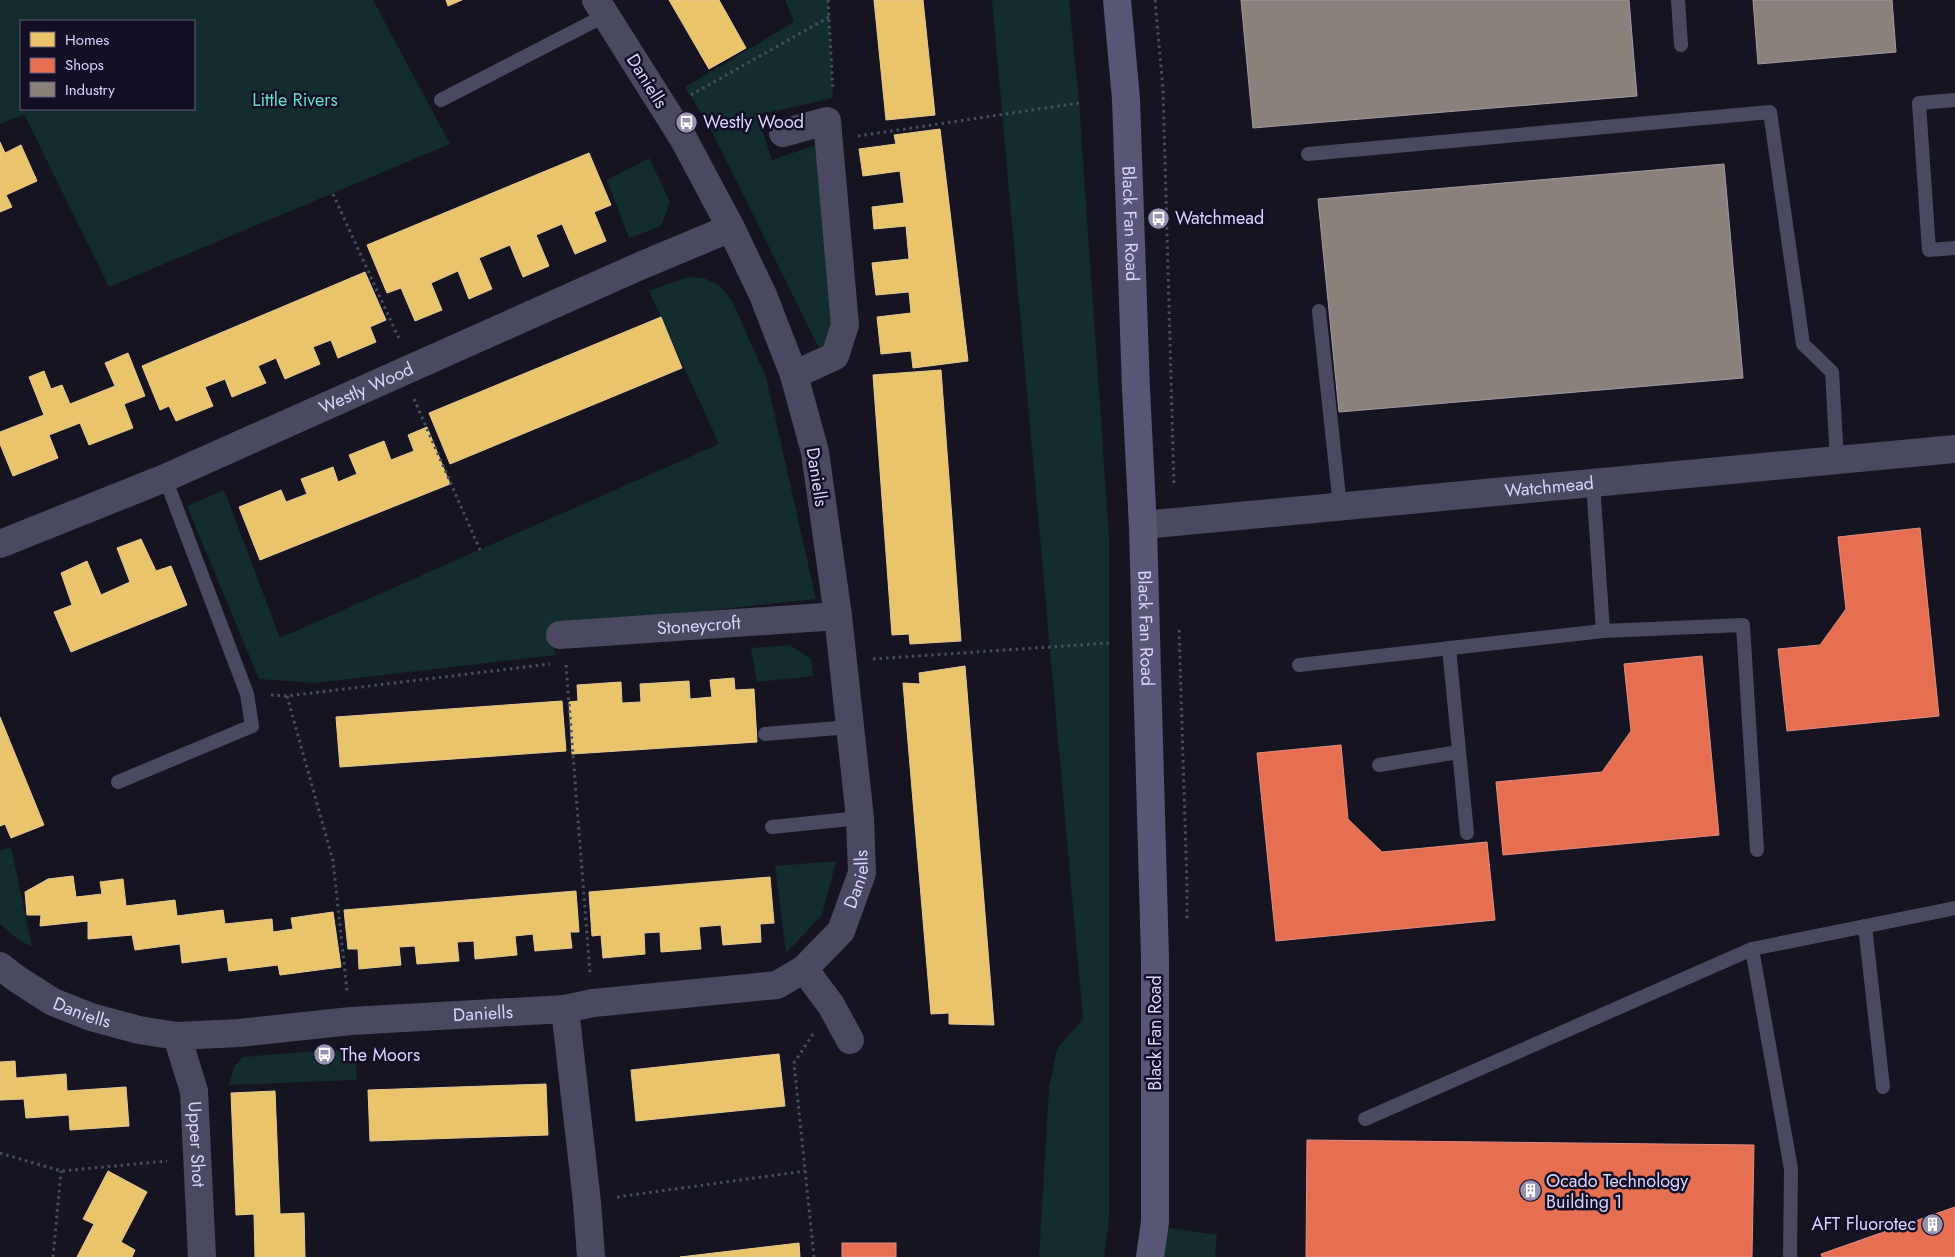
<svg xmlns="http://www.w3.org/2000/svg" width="1955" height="1257" viewBox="0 0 1955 1257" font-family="Jost,sans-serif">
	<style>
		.green { fill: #132c2d; fill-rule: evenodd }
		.homes { fill: #e9c46a; stroke: #e4c997 }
		.shops { fill: #e76f51; stroke: #e38d85 }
		.industry { fill: #8a817c; stroke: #a29aa3 }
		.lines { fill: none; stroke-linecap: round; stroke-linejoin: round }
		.path { stroke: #44505f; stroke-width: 3; stroke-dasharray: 2.5 4; stroke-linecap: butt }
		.lane { stroke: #4a4962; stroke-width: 14 }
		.street { stroke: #4a4962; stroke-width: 28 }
		.secondary { stroke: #575674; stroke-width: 28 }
		.labels { text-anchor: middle; stroke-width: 5; stroke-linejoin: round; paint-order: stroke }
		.street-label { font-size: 18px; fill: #d9d4ff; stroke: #130f26 }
		.park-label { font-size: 18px; fill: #5fe0c0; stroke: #130f26 }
		.poi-label { font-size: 18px; fill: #d9d4ff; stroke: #130f26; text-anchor: start }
	</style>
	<rect width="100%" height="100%" fill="#161421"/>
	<g class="green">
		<path d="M0 0H373L450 144 109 287 24 114 0 124ZM194 21V109H21V21Z"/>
		<polygon points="785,0 828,0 833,98 757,115 772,160 827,141 836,316 825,347 818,346 709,126 685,87 794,22"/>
		<polygon points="992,0 1069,0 1079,103 1109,536 1109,1219 1104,1257 1039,1257 1049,1089 1057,1049 1083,1019"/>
		<polygon points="649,158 670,202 661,226 629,238 607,180"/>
		<polygon points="688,277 704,278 721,287 732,301 766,377 816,599 550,627 555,655 314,683 259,679 187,506 224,490 280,638 719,444 649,291"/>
		<polygon points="790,645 811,659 813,676 757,682 751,648"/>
		<polygon points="11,847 32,947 18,939 0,924 0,851"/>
		<polygon points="836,861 822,915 786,953 775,866"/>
		<polygon points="355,1048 357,1080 229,1085 234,1067 243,1057"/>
		<polygon points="1164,1227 1217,1235 1215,1257 1161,1257"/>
	</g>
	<g class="homes">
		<polygon points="446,0 462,0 448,6"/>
		<polygon points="669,0 719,0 746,48 709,69"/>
		<polygon points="874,0 923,0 935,115 886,120"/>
		<polygon points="940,129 968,361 913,368 911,351 881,354 877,317 911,313 909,292 876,295 872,263 909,259 906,226 874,229 872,207 904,203 900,171 863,176 859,149 896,144 894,135"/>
		<polygon points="0,142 5,153 21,145 37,181 6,195 12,207 0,212"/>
		<polygon points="589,153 611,205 594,212 606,241 575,254 562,224 536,235 549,266 523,277 510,245 479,258 492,289 469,299 458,271 431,283 442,310 415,321 401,288 387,293 367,245"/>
		<polygon points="365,272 386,320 370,327 376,342 338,358 331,340 313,347 320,364 285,379 276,358 258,366 266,383 232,397 225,379 205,387 213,406 176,421 169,406 160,410 142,366"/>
		<polygon points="661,317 682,368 450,464 429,413"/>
		<polygon points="128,353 145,396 124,404 133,428 89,445 80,423 49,435 58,458 13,476 0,444 0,432 44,415 29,377 44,371 51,389 62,385 70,404 115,386 105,363"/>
		<polygon points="941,370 961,641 910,644 909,634 892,635 873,375"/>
		<polygon points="427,427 450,484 260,560 239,507 281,490 286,502 307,494 301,479 333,467 338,482 357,474 349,455 384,441 391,460 414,451 408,435"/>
		<polygon points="141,539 156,571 171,566 187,605 71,652 54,612 72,605 61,573 87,561 101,595 130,582 117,548"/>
		<polygon points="965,666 994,1025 949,1024 949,1013 931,1014 903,683 920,684 919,673"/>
		<polygon points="734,678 735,690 754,689 757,742 572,754 569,702 578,701 577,685 621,682 622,703 641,702 640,684 689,681 690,699 712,697 710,680"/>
		<polygon points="562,701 566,751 340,767 336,717"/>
		<polygon points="0,717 44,825 11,838 5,824 0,826"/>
		<polygon points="73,876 76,897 102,894 100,882 123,879 126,906 175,900 177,916 223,910 225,924 272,919 273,932 293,929 291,918 333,912 341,967 280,975 278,965 229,971 227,957 182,963 180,944 135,950 132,935 88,939 88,921 40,926 41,915 27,915 25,892 48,879"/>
		<polygon points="770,877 774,923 760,924 761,942 723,945 721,925 699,927 701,949 661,952 660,932 644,933 645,954 603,958 601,935 592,936 589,892"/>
		<polygon points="576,891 579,932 570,932 572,948 535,951 533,934 515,936 517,955 475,959 474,941 457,942 459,961 417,964 415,946 399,947 401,965 359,969 358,949 348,949 344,910"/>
		<polygon points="779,1054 785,1106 636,1121 631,1070"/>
		<polygon points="15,1061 16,1078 66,1074 67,1091 126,1087 129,1126 70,1130 69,1115 26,1118 24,1099 0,1100 0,1062"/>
		<polygon points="546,1084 548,1135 370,1141 368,1090"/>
		<polygon points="275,1091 280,1214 304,1213 305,1257 255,1257 254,1214 236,1215 231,1093"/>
		<polygon points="108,1171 147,1192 121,1242 135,1250 132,1257 77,1257 94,1224 83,1219"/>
		<polygon points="799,1243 800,1257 680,1257"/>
	</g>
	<g class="shops">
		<polygon points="1920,528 1939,716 1787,731 1778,649 1820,645 1846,609 1838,537"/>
		<polygon points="1702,656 1719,835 1503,855 1496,782 1602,772 1631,731 1624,664"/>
		<polygon points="1341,745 1348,819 1382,852 1487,842 1495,920 1276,941 1257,753"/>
		<polygon points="1307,1140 1754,1145 1752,1257 1306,1257"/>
		<polygon points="1955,1207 1955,1257 1822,1257 1821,1254"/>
		<rect x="842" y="1243" width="54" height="14"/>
	</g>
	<g class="industry">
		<polygon points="1241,0 1629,0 1637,96 1253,128"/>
		<polygon points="1753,0 1892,0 1896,52 1758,64"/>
		<polygon points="1724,164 1743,378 1339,412 1318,199"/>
	</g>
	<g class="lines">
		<g class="path">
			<polyline points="828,0 833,91"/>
			<polyline points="1155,0 1163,89 1174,487"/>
			<polyline points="691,95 829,17"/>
			<polyline points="858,136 1079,103"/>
			<polyline points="333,194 400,341"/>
			<polyline points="414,399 480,550"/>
			<polyline points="1179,630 1187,885 1187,919"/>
			<polyline points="873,659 1109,643"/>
			<polyline points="566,665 590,973"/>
			<polyline points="271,695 287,696 550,664"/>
			<polyline points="287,696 333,861 347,991"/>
			<polyline points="813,1034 794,1063 814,1257"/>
			<polyline points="0,1153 61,1171 167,1161"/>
			<polyline points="617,1197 805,1171"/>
			<polyline points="53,1257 61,1171"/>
		</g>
		<g class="lane">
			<polyline points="1678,0 1681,45"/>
			<polyline points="441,100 606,15"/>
			<polyline points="1955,100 1919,103 1929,250 1955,248"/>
			<polyline points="1308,154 1770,112 1803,344 1832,372 1837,460"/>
			<polyline points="1319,311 1340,506"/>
			<polyline points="1593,483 1603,631 1743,625 1757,850"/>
			<polyline points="1449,648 1467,833"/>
			<polyline points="1299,665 1603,631"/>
			<polyline points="765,734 850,727"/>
			<polyline points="1379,765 1459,752"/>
			<polyline points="118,782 252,726 247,694 165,478"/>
			<polyline points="772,827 860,818"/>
			<polyline points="1865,926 1883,1087"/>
			<polyline points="1365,1119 1752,949"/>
			<polyline points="1790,1257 1791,1169 1752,949 1955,908"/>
		</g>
		<g class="street">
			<polyline points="783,133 827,121 845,325 835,356 794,375"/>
			<path id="s1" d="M1143 525 1955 449"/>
			<path id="s2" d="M0 544 165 478 640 266 731 228"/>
			<path id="s3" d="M560 635 838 616"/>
			<path id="s4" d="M0 966 17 979 53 1002 91 1017 139 1030 177 1036 239 1033 351 1021 565 1009 593 1003 777 985 804 969 841 931 862 873 860 818 838 616 815 452 794 375 763 295 731 228 683 138 596 0"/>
			<polyline points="804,969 831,1005 850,1040"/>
			<polyline points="565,1009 587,1202 591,1257"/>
			<path id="s5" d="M177 1036 194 1091 202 1257"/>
		</g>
		<path class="secondary" id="s6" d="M1117 0 1126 99 1136 389 1143 528 1155 958V1222L1150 1257"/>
	</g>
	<defs>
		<symbol id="bus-disc" viewBox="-11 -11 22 22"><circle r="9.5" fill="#9591b1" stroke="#130f26"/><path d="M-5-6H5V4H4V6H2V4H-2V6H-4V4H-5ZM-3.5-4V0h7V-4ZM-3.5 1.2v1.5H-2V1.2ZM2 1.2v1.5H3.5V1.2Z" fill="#fff"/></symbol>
		<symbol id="building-disc" viewBox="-11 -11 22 22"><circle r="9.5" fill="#9591b1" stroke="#130f26"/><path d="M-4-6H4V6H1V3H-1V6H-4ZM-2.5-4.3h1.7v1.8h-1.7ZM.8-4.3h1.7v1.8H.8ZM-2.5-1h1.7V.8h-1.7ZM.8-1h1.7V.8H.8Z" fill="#fff"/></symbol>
	</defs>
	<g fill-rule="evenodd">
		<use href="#bus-disc" x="674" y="110" width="25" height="25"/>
		<use href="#bus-disc" x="1146" y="206" width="25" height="25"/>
		<use href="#bus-disc" x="312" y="1042" width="25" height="25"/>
		<use href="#building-disc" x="1518" y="1178" width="25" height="25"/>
		<use href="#building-disc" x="1920" y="1212" width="25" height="25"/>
	</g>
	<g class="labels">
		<g class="street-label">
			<text transform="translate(647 81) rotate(58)" y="6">Daniells</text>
			<text dy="6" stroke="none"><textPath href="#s6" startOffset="224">Black Fan Road</textPath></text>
			<text dy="6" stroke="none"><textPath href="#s2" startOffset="398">Westly Wood</textPath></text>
			<text transform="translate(817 477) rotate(81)" y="6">Daniells</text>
			<text dy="6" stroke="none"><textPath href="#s1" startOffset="408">Watchmead</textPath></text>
			<text dy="6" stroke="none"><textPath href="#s3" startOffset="139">Stoneycroft</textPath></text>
			<text dy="6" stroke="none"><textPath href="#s6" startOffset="629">Black Fan Road</textPath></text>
			<text dy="6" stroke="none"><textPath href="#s4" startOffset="935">Daniells</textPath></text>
			<text dy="6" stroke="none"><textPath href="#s4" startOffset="95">Daniells</textPath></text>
			<text dy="6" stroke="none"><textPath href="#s4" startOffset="500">Daniells</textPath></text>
			<text transform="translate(1155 1033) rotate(-90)" y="6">Black Fan Road</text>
			<text dy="6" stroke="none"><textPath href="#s5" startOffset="111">Upper Shot</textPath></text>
		</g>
		<g class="park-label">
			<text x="295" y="106">Little Rivers</text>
		</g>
		<g class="poi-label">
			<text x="703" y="128">Westly Wood</text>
			<text x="1175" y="224">Watchmead</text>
			<text x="340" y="1061">The Moors</text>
			<text x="1546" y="1187">Ocado Technology<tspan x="1546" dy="21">Building 1</tspan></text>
			<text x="1916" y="1230" text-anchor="end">AFT Fluorotec</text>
		</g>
	</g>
	<rect x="20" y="20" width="175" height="90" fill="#130f26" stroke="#625e7d"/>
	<rect x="30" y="32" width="25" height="15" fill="#e9c46a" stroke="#625e7d"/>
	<text x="65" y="45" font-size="15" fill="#d9d4ff">Homes</text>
	<rect x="30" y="58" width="25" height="15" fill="#e76f51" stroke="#625e7d"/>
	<text x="65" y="70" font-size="15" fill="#d9d4ff">Shops</text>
	<rect x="30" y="82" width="25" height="15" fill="#8a817c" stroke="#625e7d"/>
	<text x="65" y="95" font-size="15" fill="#d9d4ff">Industry</text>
</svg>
